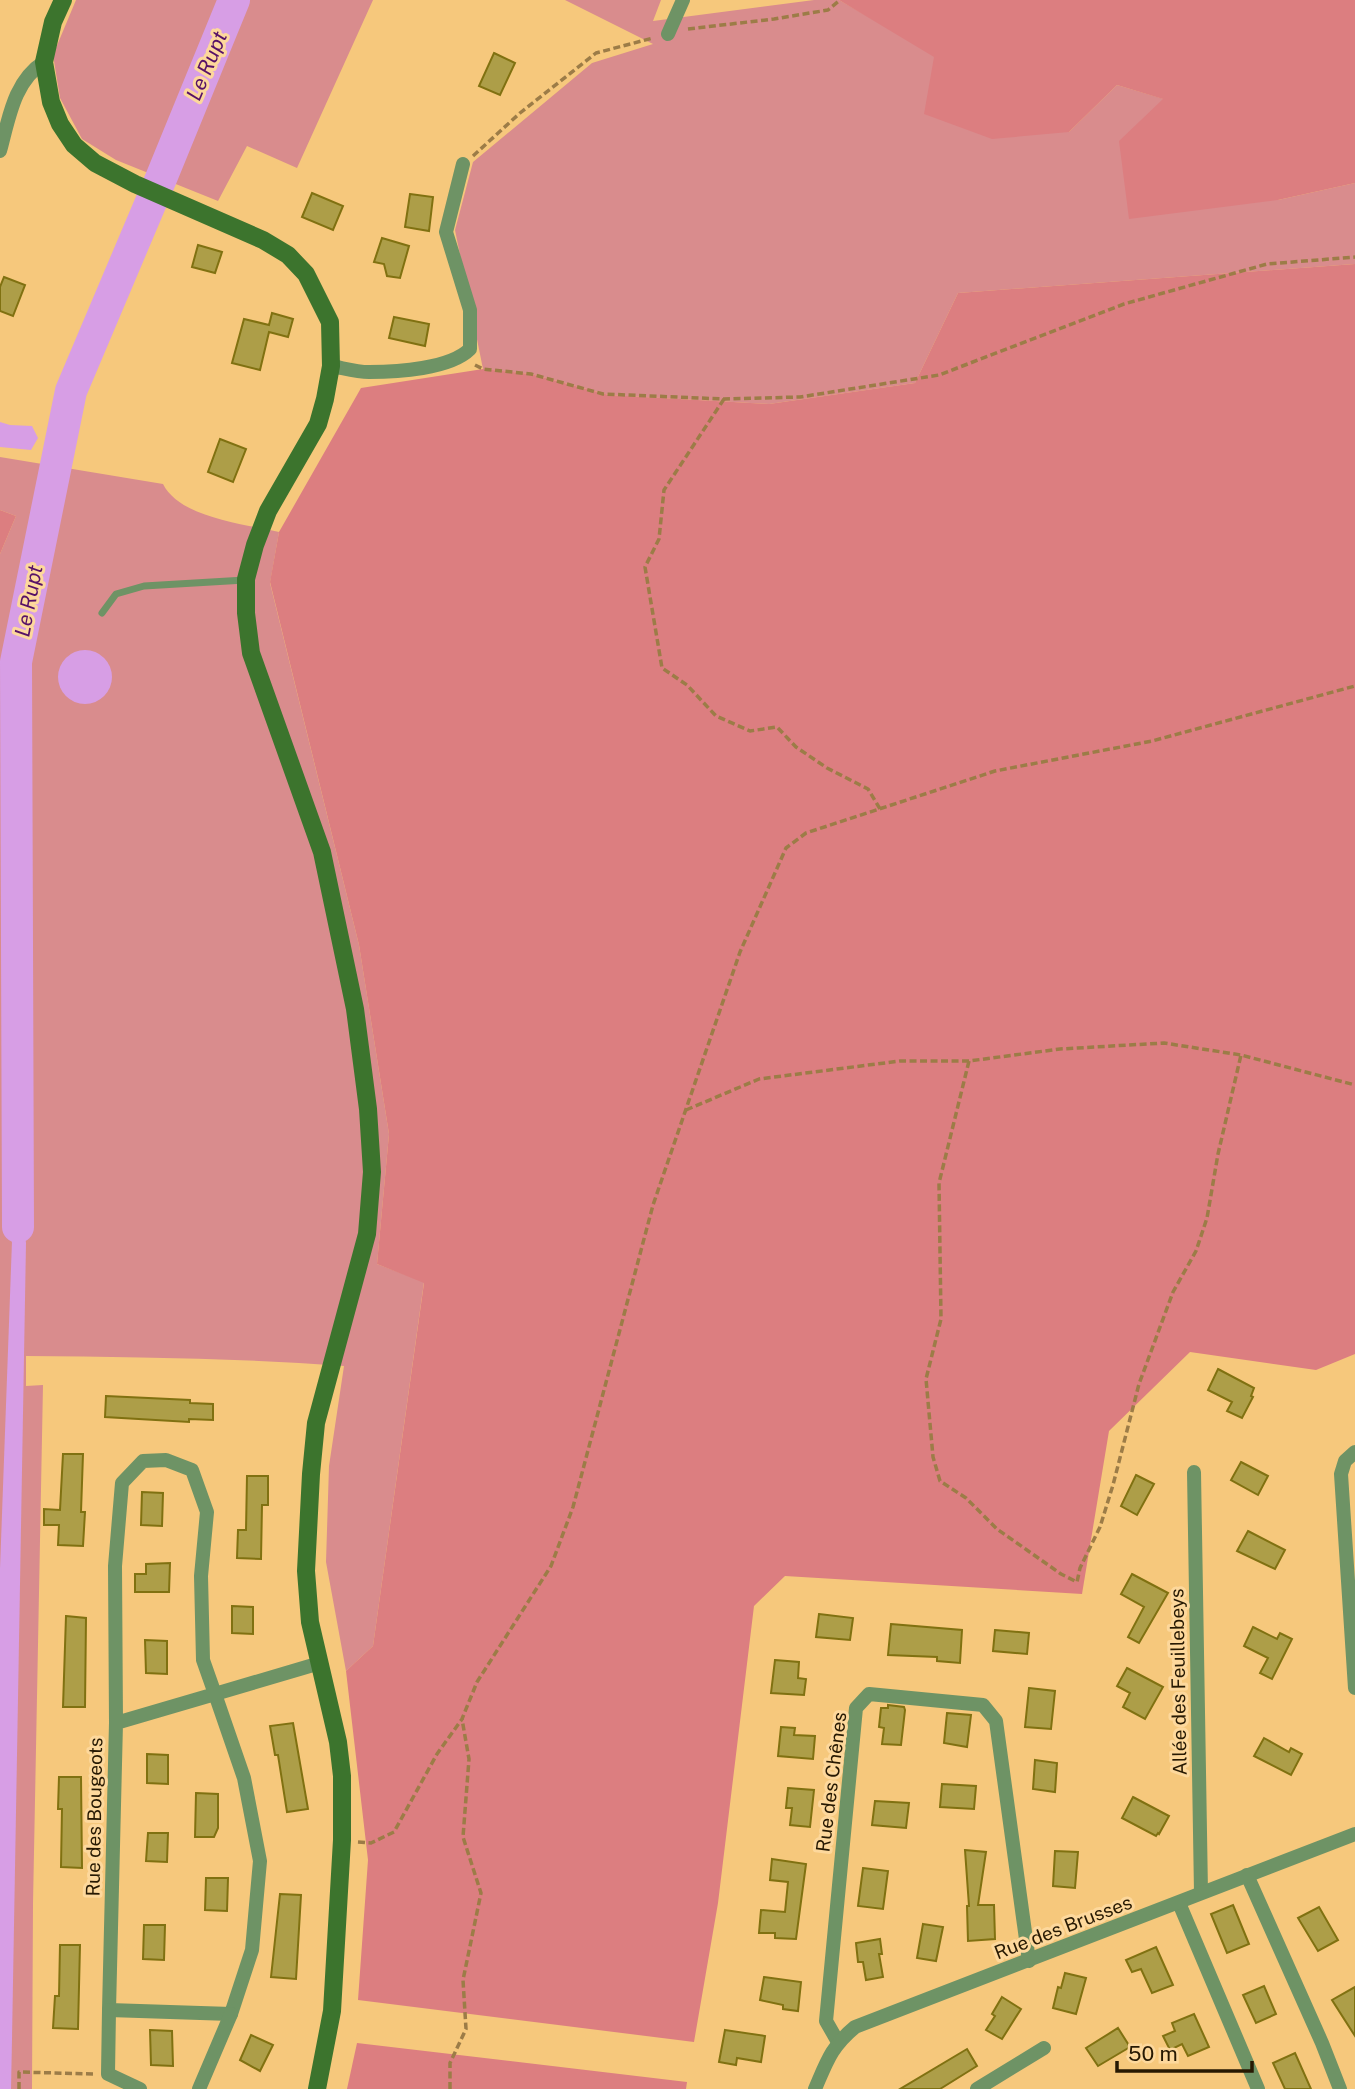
<svg xmlns="http://www.w3.org/2000/svg" width="1355" height="2089" viewBox="0 0 1355 2089" font-family="'Public Sans',sans-serif">
	<style>
		.green { fill: #d98c8d }
		.forest { fill: #dc7e80 }
		.water { fill: #d79ee5 }
		.lines { fill: none; stroke-linecap: round; stroke-linejoin: round }
		.river { stroke: #d79ee5; stroke-width: 32 }
		.building { fill: #ad9e48; stroke: #807111; stroke-width: 2 }
		.path { stroke: #9c7c47; stroke-width: 3.5; stroke-dasharray: 7 3.5; stroke-linecap: butt }
		.service { stroke: #6e9365; stroke-width: 7 }
		.minor { stroke: #6e9365; stroke-width: 14 }
		.secondary { stroke: #3c742d; stroke-width: 18 }
		.labels { text-anchor: middle; stroke-width: 6; stroke-linejoin: round; paint-order: stroke }
		.street-label { font-size: 19px; fill: #271902; stroke: #fdd89c }
		.water-label { font-size: 21px; font-style: italic; fill: #571167; stroke: #fdd89c }
	</style>
	<rect width="100%" height="100%" fill="#f6c87c"/>
	<g class="green">
		<polygon points="76,0 373,0 297,168 247,146 218,201 116,160 82,139 60,98 53,55"/>
		<polygon points="565,0 661,0 653,21 814,0 839,0 1069,132 1117,85 1164,99 1278,200 1355,183 1355,264 958,293 915,383 769,404 609,395 531,374 483,369 455,230 473,162 592,63 653,44"/>
		<path d="M0 457 163 484C180 518 245 524 279 532L270 583 359 945 389 1134 377 1264 424 1282 373 1646 346 1671 326 1562 329 1466 344 1366C238 1358 132 1357 26 1356V1386L43 1385 33 1904 32 2089H0V554L16 516 0 510Z"/>
	</g>
	<g class="forest">
		<polygon points="839,0 1355,0 1355,183 1278,200 1129,219 1119,141 1163,99 1117,85 1069,132 992,139 924,114 934,57"/>
		<polygon points="1355,264 1355,1354 1316,1370 1190,1352 1109,1431 1082,1594 785,1576 754,1606 718,1903 694,2042 358,2000 368,1860 346,1671 373,1646 424,1283 377,1264 389,1134 359,945 270,582 279,532 361,388 483,369 531,374 609,395 769,404 915,383 958,293"/>
		<polygon points="0,510 16,516 0,554"/>
		<polygon points="357,2043 687,2082 686,2089 347,2089"/>
	</g>
	<g class="water">
		<polygon points="0,422 10,425 32,426 38,438 31,450 0,447"/>
		<circle cx="85" cy="677" r="27"/>
		<polygon points="18,1185 26,1243 12,2039 11,2089 0,2089 0,1569 12,1241"/>
	</g>
	<g class="lines">
		<polyline class="river" points="18,1227 16,662 71,391 162,176 234,0"/>
	</g>
	<g class="building">
		<polygon points="494,53 515,63 500,95 479,86"/>
		<polygon points="312,193 343,206 333,230 302,217"/>
		<polygon points="410,194 433,197 429,231 405,227"/>
		<polygon points="382,238 409,246 400,278 387,276 384,264 374,262"/>
		<polygon points="198,245 222,252 215,273 192,267"/>
		<polygon points="4,277 25,285 13,316 0,311 0,287"/>
		<polygon points="272,313 293,319 288,337 269,332 260,370 232,363 244,319 269,325"/>
		<polygon points="394,317 429,324 425,346 389,338"/>
		<polygon points="220,439 246,449 233,482 208,472"/>
		<polygon points="1218,1369 1254,1388 1251,1396 1253,1397 1242,1418 1227,1411 1232,1402 1208,1390"/>
		<polygon points="106,1396 190,1400 190,1403 213,1404 213,1420 189,1419 189,1422 105,1417"/>
		<polygon points="63,1454 83,1454 81,1512 85,1512 83,1546 58,1545 59,1525 44,1525 44,1509 60,1510"/>
		<polygon points="1241,1462 1268,1476 1258,1495 1231,1480"/>
		<polygon points="1136,1475 1154,1484 1137,1515 1121,1506"/>
		<polygon points="247,1476 268,1476 268,1505 262,1505 261,1559 237,1558 238,1530 246,1530"/>
		<polygon points="142,1492 163,1493 162,1526 141,1525"/>
		<polygon points="1248,1531 1285,1550 1275,1569 1237,1551"/>
		<polygon points="170,1563 169,1592 135,1592 135,1574 146,1574 146,1564"/>
		<polygon points="1132,1574 1168,1593 1139,1643 1128,1637 1144,1607 1121,1594"/>
		<polygon points="232,1606 253,1607 253,1634 232,1633"/>
		<polygon points="819,1614 853,1618 850,1640 816,1637"/>
		<polygon points="66,1616 86,1618 85,1707 63,1707"/>
		<polygon points="891,1624 962,1630 960,1663 937,1661 937,1657 888,1655"/>
		<polygon points="1253,1627 1277,1639 1280,1633 1292,1639 1272,1679 1260,1673 1268,1658 1244,1646"/>
		<polygon points="995,1630 1029,1633 1027,1654 993,1651"/>
		<polygon points="145,1640 167,1641 167,1674 146,1673"/>
		<polygon points="775,1660 799,1662 798,1678 806,1679 804,1695 771,1693"/>
		<polygon points="1127,1668 1163,1687 1145,1719 1123,1707 1130,1693 1117,1686"/>
		<polygon points="1029,1688 1055,1691 1051,1729 1025,1727"/>
		<polygon points="888,1705 904,1707 905,1710 901,1745 882,1744 884,1728 879,1727 881,1708 888,1708"/>
		<polygon points="947,1713 971,1715 967,1747 944,1743"/>
		<polygon points="293,1723 308,1809 287,1812 278,1755 275,1755 270,1726"/>
		<polygon points="781,1727 795,1728 794,1735 815,1736 813,1759 778,1756"/>
		<polygon points="1264,1738 1289,1752 1291,1748 1302,1754 1291,1775 1254,1756"/>
		<polygon points="147,1754 168,1755 168,1784 147,1783"/>
		<polygon points="1035,1760 1057,1763 1055,1792 1033,1789"/>
		<polygon points="59,1777 81,1777 82,1868 61,1867 62,1809 58,1809"/>
		<polygon points="942,1784 976,1786 974,1809 940,1807"/>
		<polygon points="788,1788 814,1790 810,1827 790,1825 792,1808 786,1808"/>
		<polygon points="196,1793 218,1794 218,1828 214,1837 195,1837"/>
		<polygon points="1133,1797 1169,1816 1159,1834 1158,1833 1156,1836 1122,1818"/>
		<polygon points="875,1801 909,1803 906,1828 872,1825"/>
		<polygon points="148,1833 168,1833 167,1862 146,1861"/>
		<polygon points="965,1850 986,1852 978,1905 994,1905 995,1939 968,1941 967,1906 969,1906"/>
		<polygon points="1055,1851 1078,1852 1075,1888 1053,1886"/>
		<polygon points="772,1859 806,1864 796,1939 775,1938 775,1933 759,1933 761,1910 785,1912 788,1882 770,1880"/>
		<polygon points="863,1868 888,1871 883,1909 858,1906"/>
		<polygon points="206,1878 228,1878 227,1911 205,1910"/>
		<polygon points="280,1894 301,1895 296,1979 271,1977"/>
		<polygon points="1233,1905 1249,1944 1227,1953 1211,1914"/>
		<polygon points="1319,1907 1338,1940 1318,1951 1298,1918"/>
		<polygon points="923,1924 943,1927 936,1961 917,1958"/>
		<polygon points="144,1925 165,1925 164,1960 143,1959"/>
		<polygon points="880,1939 882,1954 879,1954 883,1977 866,1980 863,1962 858,1962 856,1943"/>
		<polygon points="60,1945 80,1945 78,2029 53,2028 55,1996 59,1996"/>
		<polygon points="1156,1947 1173,1985 1152,1993 1141,1969 1132,1972 1126,1960"/>
		<polygon points="1065,1973 1086,1978 1076,2014 1053,2008 1058,1987 1061,1988"/>
		<polygon points="764,1977 801,1982 798,2011 783,2009 783,2005 760,2000"/>
		<polygon points="1264,1986 1276,2014 1256,2023 1243,1995"/>
		<polygon points="1355,1987 1355,2036 1332,2000"/>
		<polygon points="1002,1997 1021,2009 1002,2039 986,2030 995,2016 992,2014"/>
		<polygon points="1194,2014 1209,2047 1188,2056 1182,2044 1170,2050 1163,2036 1175,2031 1172,2023"/>
		<polygon points="1118,2028 1130,2047 1098,2066 1086,2048"/>
		<polygon points="150,2030 172,2031 173,2066 151,2065"/>
		<polygon points="725,2030 765,2036 761,2062 737,2058 736,2065 719,2062"/>
		<polygon points="251,2035 273,2045 260,2071 240,2060"/>
		<polygon points="967,2049 977,2066 940,2089 900,2089"/>
		<polygon points="1295,2053 1311,2089 1285,2089 1273,2063"/>
	</g>
	<g class="lines">
		<g class="path">
			<polyline points="688,29 774,19 828,10 840,0"/>
			<polyline points="473,156 520,113 596,53 653,38"/>
			<polyline points="475,365 483,369 531,374 603,394 724,399 800,397 939,375 1124,304 1267,264 1355,257"/>
			<polyline points="724,399 664,490 659,539 645,567 662,668 687,685 716,716 750,731 777,727 796,747 827,768 868,789 880,809"/>
			<polyline points="969,1061 939,1183 941,1319 926,1379 933,1457 940,1481 966,1498 997,1529 1061,1574 1077,1582 1080,1568 1100,1527 1113,1485 1139,1384 1173,1292 1196,1251 1207,1218 1218,1154 1241,1055"/>
			<polyline points="686,1110 759,1079 900,1061 969,1061 1060,1049 1164,1043 1241,1055 1355,1085"/>
			<polyline points="358,1842 371,1843 394,1832 437,1754 462,1719 477,1682 551,1566 573,1507 653,1205 740,952 786,848 806,833 995,771 1152,741 1355,686"/>
			<polyline points="19,2089 19,2072 94,2074"/>
			<polyline points="450,2089 450,2063 466,2029 463,1980 481,1893 463,1837 469,1759 462,1719"/>
		</g>
		<polyline class="service" points="102,613 116,594 144,586 245,580"/>
		<g class="minor">
			<polyline points="668,34 683,0"/>
			<path d="M0 151C9 118 14 81 44 62"/>
			<path d="M331 366C343 368 356 372 369 372 397 372 450 369 470 349V310L446 232 463 164"/>
			<polyline points="1355,1452 1345,1461 1341,1474 1355,1688"/>
			<polyline points="1194,1472 1201,1892"/>
			<polyline points="116,1723 215,1694 244,1778 260,1861 252,1950 231,2014 109,2010 116,1723 115,1566 122,1483 143,1461 166,1460 192,1470 207,1512 201,1576 203,1660 215,1694 320,1663"/>
			<polyline points="1247,1875 1322,2043 1340,2089"/>
			<polyline points="1179,1903 1258,2089"/>
			<polyline points="109,2010 108,2074 140,2089"/>
			<polyline points="838,2042 826,2021 856,1708 869,1694 983,1705 996,1721 1029,1961"/>
			<polyline points="199,2089 231,2014"/>
			<path d="M815 2089C827 2061 831 2047 855 2027L1355 1834"/>
			<polyline points="977,2089 1044,2048"/>
		</g>
		<polyline class="secondary" points="63,0 53,22 44,62 51,102 60,124 74,145 95,163 135,184 263,240 288,255 306,274 330,322 331,366 325,399 318,424 268,511 255,545 246,579 246,613 251,653 322,852 355,1009 368,1109 372,1172 367,1234 316,1423 311,1474 306,1571 310,1622 338,1742 342,1776 342,1840 332,2011 317,2089"/>
	</g>
	<g class="labels">
		<g class="street-label">
			<text transform="translate(1178 1682) rotate(-91)" y="7">Allée des Feuillebeys</text>
			<text transform="translate(831 1782) rotate(-83)" y="7">Rue des Chênes</text>
			<text transform="translate(94 1817) rotate(-89)" y="7">Rue des Bougeots</text>
			<text transform="translate(1063 1927) rotate(-21)" y="7">Rue des Brusses</text>
		</g>
		<g class="water-label">
			<text transform="translate(207 66) rotate(-67)" y="7">Le Rupt</text>
			<text transform="translate(29 601) rotate(-79)" y="7">Le Rupt</text>
		</g>
	</g>
	<path d="M1117 2061v10h135v-10" fill="none" stroke="#271902" stroke-width="3.5"/>
	<text x="1128" y="2061" font-size="21" fill="#271902" stroke="#fdd89c" stroke-width="5" paint-order="stroke">50 m</text>
</svg>
